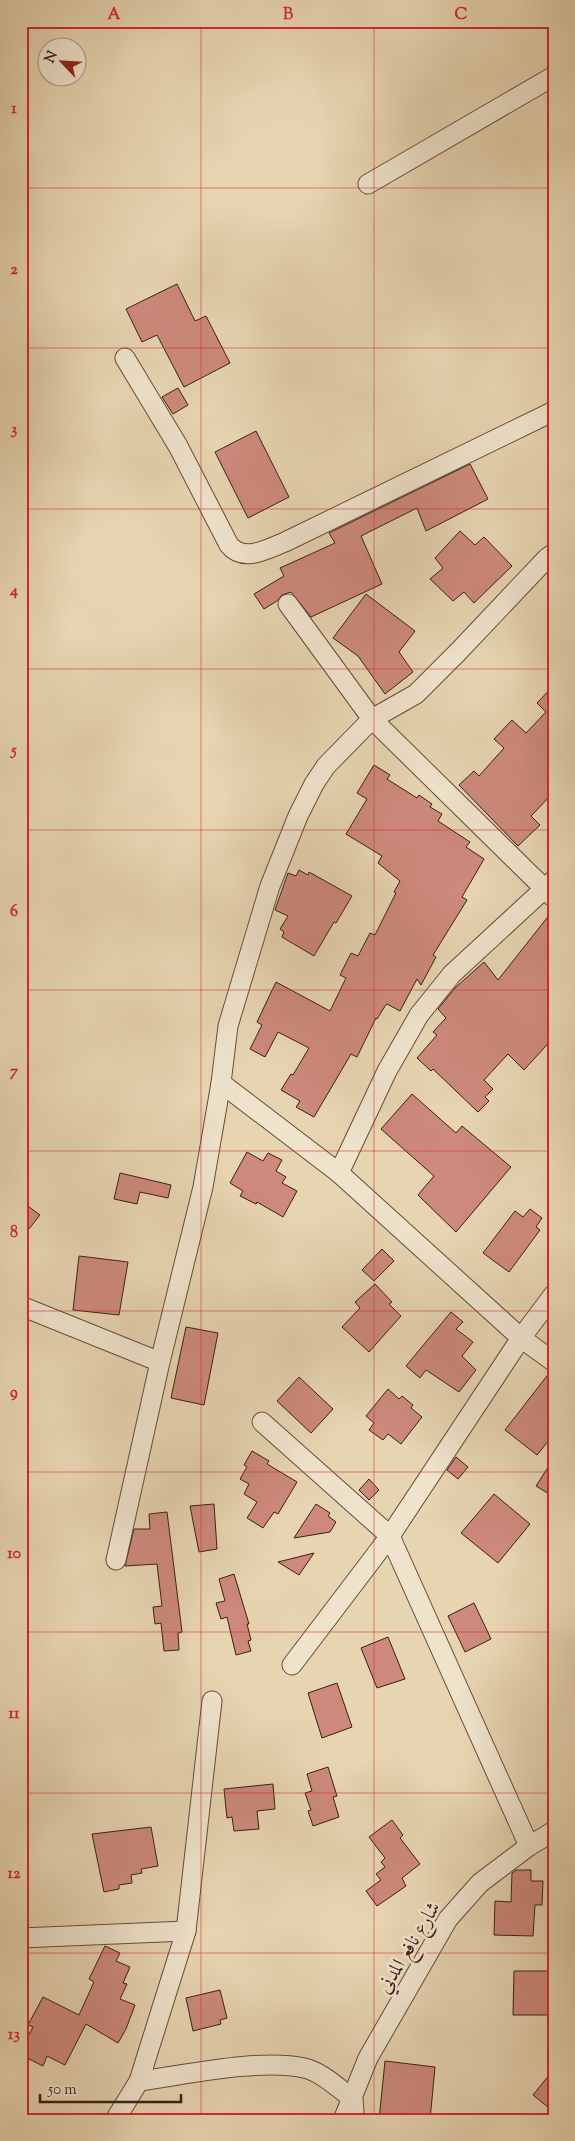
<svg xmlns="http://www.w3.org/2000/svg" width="575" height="2141" viewBox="0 0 575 2141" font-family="'Sorts Mill Goudy',Amiri,serif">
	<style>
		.building { fill: #cd897c; stroke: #3a1f14 }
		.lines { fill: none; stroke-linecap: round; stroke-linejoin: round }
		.minor-casing { stroke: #654c3b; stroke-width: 21 }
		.minor { stroke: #efe3cc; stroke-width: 19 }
		.grid { fill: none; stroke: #d62828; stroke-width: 1; stroke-opacity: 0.55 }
		.labels { text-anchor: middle; stroke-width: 5; stroke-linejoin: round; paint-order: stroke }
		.street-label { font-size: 20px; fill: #3a1f14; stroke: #efe3cc }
		.neatline { fill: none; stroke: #d62828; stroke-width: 2 }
		.grid-label { font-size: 16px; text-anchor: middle; font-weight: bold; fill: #d62828 }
	</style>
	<rect width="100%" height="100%" fill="#e7d4b1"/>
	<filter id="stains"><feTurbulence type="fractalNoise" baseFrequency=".004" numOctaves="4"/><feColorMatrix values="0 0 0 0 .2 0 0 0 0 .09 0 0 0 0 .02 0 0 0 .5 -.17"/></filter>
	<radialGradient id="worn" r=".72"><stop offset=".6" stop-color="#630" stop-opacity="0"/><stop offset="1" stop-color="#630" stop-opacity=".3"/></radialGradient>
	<g class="building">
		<polygon points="177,284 195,321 206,316 230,363 184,387 157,335 142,342 126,309"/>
		<polygon points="178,388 188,405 173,414 162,397"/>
		<polygon points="256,431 289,497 248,518 215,452"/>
		<polygon points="470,464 488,499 426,531 417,508 361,536 382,584 311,617 291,592 282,595 277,601 264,609 254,594 284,576 280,568 335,543 329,533"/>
		<polygon points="460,531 475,545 484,537 512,566 474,603 464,592 453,601 430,579 443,568 435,558"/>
		<polygon points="366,594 415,631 399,652 413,672 385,694 358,656 333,638"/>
		<polygon points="554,685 554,792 531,816 540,825 518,846 459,785 474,771 479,776 504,748 494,739 512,720 526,733 546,712 537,703"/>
		<polygon points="374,765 390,775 387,779 417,798 419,795 432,804 430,807 442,814 438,821 470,842 466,847 484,859 462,897 467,900 433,955 436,957 421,985 417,979 400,1011 387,1004 385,1006 377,1019 376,1018 357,1057 351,1054 314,1117 296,1107 300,1101 281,1090 291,1074 293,1075 309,1048 278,1032 265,1057 250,1049 262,1025 257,1022 276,982 330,1011 346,978 340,975 351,953 358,956 370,933 375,935 396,893 394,892 400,881 378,863 382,856 346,834 367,799 357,793"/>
		<polygon points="299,870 308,875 309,872 352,896 336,923 334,922 314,956 282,937 284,932 280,929 288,916 275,910 288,873 296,876"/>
		<polygon points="554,909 554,1037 524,1070 508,1054 484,1080 493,1089 485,1097 489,1101 478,1112 433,1069 431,1071 417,1058 437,1035 433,1032 446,1018 438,1009 456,987 484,962 498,980"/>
		<polygon points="412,1094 456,1133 462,1126 511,1167 456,1232 418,1195 434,1176 381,1129"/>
		<polygon points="247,1152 263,1161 268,1153 282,1160 276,1171 286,1177 282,1183 297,1191 283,1217 257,1202 256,1204 240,1196 243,1191 230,1183"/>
		<polygon points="120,1173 171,1185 168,1198 140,1192 137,1204 114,1199"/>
		<polygon points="21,1201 40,1215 21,1239"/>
		<polygon points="530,1209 542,1218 536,1227 540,1230 509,1272 483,1253 515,1211 523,1217"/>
		<polygon points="382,1249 394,1261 374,1281 362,1270"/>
		<polygon points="79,1256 128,1262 119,1315 73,1310"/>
		<polygon points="375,1284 392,1302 389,1304 401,1316 369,1352 342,1327 360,1308 355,1302"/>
		<polygon points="451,1312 463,1322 456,1329 473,1342 462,1356 476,1370 459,1392 426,1370 420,1378 406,1366"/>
		<polygon points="186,1327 218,1333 204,1405 171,1398"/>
		<polygon points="550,1372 554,1373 554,1434 537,1455 505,1430"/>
		<polygon points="299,1377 333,1409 311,1433 277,1401"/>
		<polygon points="388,1389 399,1399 402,1396 413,1405 411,1408 422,1417 401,1444 388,1434 383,1440 369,1430 374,1423 366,1416"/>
		<polygon points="252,1451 269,1461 267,1464 297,1482 278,1514 274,1512 263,1528 247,1518 257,1502 244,1494 249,1484 240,1479 247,1467 244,1465"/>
		<polygon points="456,1457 468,1467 458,1479 447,1470"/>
		<polygon points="554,1458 554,1497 536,1486"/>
		<polygon points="369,1479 379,1490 369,1500 359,1490"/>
		<polygon points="494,1494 530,1524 498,1563 461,1533"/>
		<polygon points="214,1504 217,1549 199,1552 190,1506"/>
		<polygon points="316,1504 330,1513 328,1516 336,1522 330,1532 294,1538"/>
		<polygon points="167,1512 182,1632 178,1633 179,1650 164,1651 161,1623 155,1624 153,1607 162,1606 157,1564 125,1566 134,1529 150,1529 149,1514"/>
		<polygon points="314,1553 299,1575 278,1562"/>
		<polygon points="234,1574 249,1624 247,1624 251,1640 248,1641 251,1651 236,1655 227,1617 221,1619 216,1603 225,1601 219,1579"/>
		<polygon points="474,1603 491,1639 465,1652 448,1616"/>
		<polygon points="388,1637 405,1679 377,1688 361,1648"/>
		<polygon points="337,1683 352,1727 322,1738 308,1693"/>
		<polygon points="328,1767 337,1796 333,1797 339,1817 313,1826 308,1811 311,1810 305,1793 312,1791 307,1774"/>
		<polygon points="273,1784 275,1809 257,1811 259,1829 234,1831 232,1817 227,1818 224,1789"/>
		<polygon points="392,1820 403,1835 400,1838 420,1864 402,1878 406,1886 377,1906 366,1891 381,1880 376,1874 385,1867 381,1862 385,1858 369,1837"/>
		<polygon points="151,1827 158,1866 141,1869 142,1873 131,1875 132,1883 119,1885 119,1889 104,1892 92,1834"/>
		<polygon points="516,1870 531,1870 531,1881 543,1881 542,1905 535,1905 533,1936 494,1935 495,1901 511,1902 512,1873"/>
		<polygon points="105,1946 120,1953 116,1961 130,1967 123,1983 127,1984 120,1999 135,2005 126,2029 118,2043 86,2024 65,2065 47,2056 43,2066 21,2055 21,2050 33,2027 28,2025 43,1997 79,2015 94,1982 89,1979"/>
		<polygon points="514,1971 554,1971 554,2015 513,2015"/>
		<polygon points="220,1990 227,2018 220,2020 221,2024 193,2031 186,1998"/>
		<polygon points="385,2061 435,2067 430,2120 379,2120"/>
		<polygon points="554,2069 554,2112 533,2095"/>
	</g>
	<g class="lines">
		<defs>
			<g id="minor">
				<polyline points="368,184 554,76"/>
				<path d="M125 358 178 446 229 545C244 563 267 549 285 542L554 411"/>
				<polyline points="288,604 372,719 553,897"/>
				<polyline points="554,880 452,974 419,1015 387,1071 339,1173 521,1338 554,1362"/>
				<polyline points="339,1173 221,1083 228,1026 270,886 298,816 314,784 326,766 372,719 416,694 458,652 547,558 554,553"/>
				<polyline points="21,1306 160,1362"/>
				<polyline points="262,1422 390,1536 529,1846"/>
				<polyline points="116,1560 160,1362 203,1187 221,1083"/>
				<polyline points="292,1665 390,1536 521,1338 554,1294"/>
				<polyline points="21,1938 186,1931"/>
				<path d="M139 2081C185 2075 261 2058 304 2068 322 2072 338 2088 353 2099L354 2111"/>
				<polyline points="115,2120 139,2081 186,1931 212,1701"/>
				<polyline points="343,2120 368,2058 448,1919 480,1883 529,1846 554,1831"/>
			</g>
		</defs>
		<use href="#minor" class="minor-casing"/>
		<use href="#minor" class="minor"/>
	</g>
	<path class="grid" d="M201 21V2120M374 21V2120M21 188H554M21 348H554M21 509H554M21 669H554M21 830H554M21 990H554M21 1151H554M21 1311H554M21 1472H554M21 1632H554M21 1793H554M21 1953H554"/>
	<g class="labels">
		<g class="street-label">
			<text transform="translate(408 1947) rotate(-59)" y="7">شارع نافع المدني</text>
		</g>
	</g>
	<rect width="575" height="2141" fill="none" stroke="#e7d4b1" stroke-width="55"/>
	<g transform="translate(62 62) rotate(295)"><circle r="24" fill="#efe3cc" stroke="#a79582"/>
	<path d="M0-4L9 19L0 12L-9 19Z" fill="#8f2418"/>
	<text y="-8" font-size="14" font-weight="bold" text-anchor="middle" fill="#3a1f14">N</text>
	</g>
	<path d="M40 2094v8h141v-8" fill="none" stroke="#3a1f14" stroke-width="2.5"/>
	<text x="48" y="2094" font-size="15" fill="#3a1f14" stroke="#efe3cc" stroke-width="4" paint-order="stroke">50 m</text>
	<rect x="28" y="28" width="520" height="2086" class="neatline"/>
	<g class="grid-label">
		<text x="114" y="19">A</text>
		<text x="288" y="19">B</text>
		<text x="461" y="19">C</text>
		<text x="14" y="113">1</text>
		<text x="14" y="274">2</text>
		<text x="14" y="434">3</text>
		<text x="14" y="595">4</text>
		<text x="14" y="755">5</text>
		<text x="14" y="916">6</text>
		<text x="14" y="1076">7</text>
		<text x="14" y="1237">8</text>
		<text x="14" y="1397">9</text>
		<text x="14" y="1558">10</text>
		<text x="14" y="1718">11</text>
		<text x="14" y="1878">12</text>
		<text x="14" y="2039">13</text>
	</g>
	<rect width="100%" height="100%" filter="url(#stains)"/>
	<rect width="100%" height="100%" fill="url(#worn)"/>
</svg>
